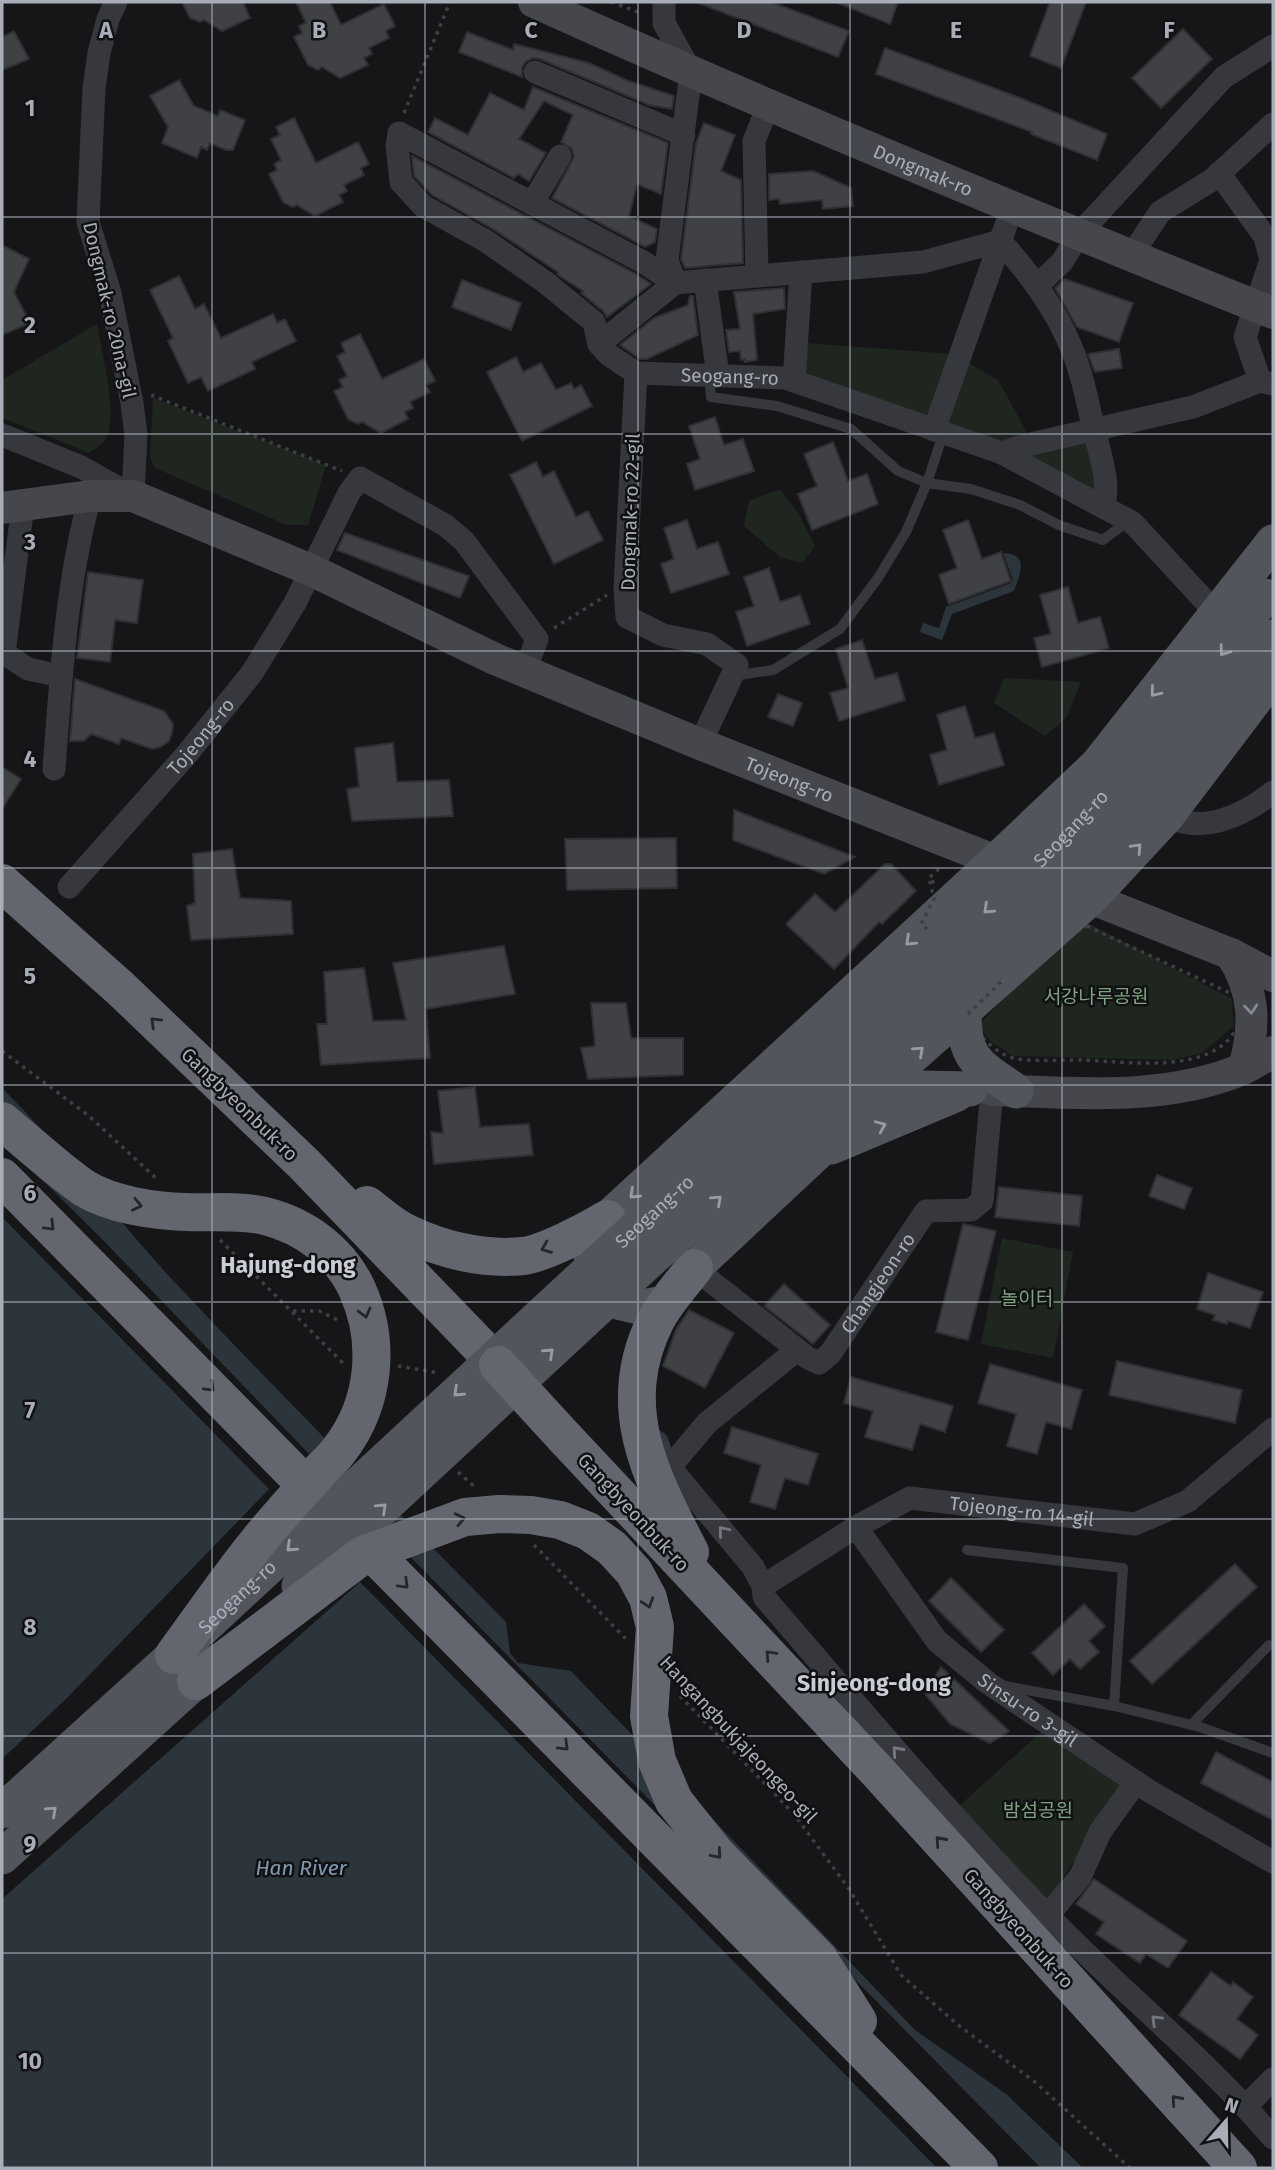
<svg xmlns="http://www.w3.org/2000/svg" width="1275" height="2170" viewBox="0 0 1275 2170" font-family="'Fira Sans','Noto Sans KR',sans-serif">
	<style>
		.green { fill: #1e261f }
		.water { fill: #2c353c }
		.pier { fill: #161618 }
		.building { fill: #404145; stroke: #303034; stroke-width: 2 }
		.lines { fill: none; stroke-linecap: round; stroke-linejoin: round }
		.path { stroke: #3d3f44; stroke-width: 3.5; stroke-dasharray: 3.5 5; stroke-linecap: butt }
		.lane { stroke: #37383d; stroke-width: 10 }
		.street { stroke: #37383d; stroke-width: 23 }
		.secondary { stroke: #45474d; stroke-width: 32 }
		.primary { stroke: #53555c; stroke-width: 35 }
		.highway { stroke: #63666e; stroke-width: 38 }
		.path-bridge { stroke: #3d3f44; stroke-width: 3.5; stroke-dasharray: 3.5 5; stroke-linecap: butt }
		.primary-bridge { stroke: #53555c; stroke-width: 35 }
		.highway-bridge { stroke: #63666e; stroke-width: 38 }
		.oneway { stroke: #979ba6 }
		.oneway2 { stroke: #858993 }
		.oneway3 { stroke: #26262a }
		.oneway4 { stroke: #757881 }
		.grid { fill: none; stroke: #a8adb8; stroke-width: 2; stroke-opacity: 0.55 }
		.labels { text-anchor: middle; stroke-width: 5; stroke-linejoin: round; paint-order: stroke }
		.street-label { font-size: 19px; fill: #a8adb8; stroke: #111113 }
		.park-label { font-size: 19px; fill: #7fa381; stroke: #111113 }
		.water-label { font-size: 21px; font-style: italic; fill: #7f9bb3; stroke: #111113 }
		.quarter-label { font-size: 23px; font-weight: bold; fill: #c9ccd4; stroke: #111113 }
		.grid-label { font-size: 23px; text-anchor: middle; font-weight: bold; fill: #a8adb8; stroke: #111113; stroke-width: 5; stroke-linejoin: round; paint-order: stroke }
	</style>
	<rect width="100%" height="100%" fill="#161618"/>
	<g class="green">
		<path d="M97 324C101 349 119 418 106 439 103 444 94 449 89 453L2 418V380Z"/>
		<polygon points="806,343 953,354 929,422 803,376"/>
		<polygon points="965,361 998,380 1029,436 1004,447 941,426"/>
		<polygon points="153,398 326,465 308,525 287,525 155,468 150,458"/>
		<polygon points="1091,436 1102,501 1012,453"/>
		<polygon points="780,489 799,514 815,546 802,563 780,557 744,526 749,501"/>
		<polygon points="1004,678 1081,682 1067,717 1045,736 994,703"/>
		<polygon points="1082,920 1232,999 1234,1026 1202,1053 1172,1060 1013,1056 990,1041 978,1025"/>
		<polygon points="1002,1238 1073,1252 1053,1358 981,1344"/>
		<polygon points="1042,1731 1123,1784 1046,1905 958,1807"/>
	</g>
	<g class="water">
		<path d="M1003 553C1030 554 1020 574 1014 591L952 614 942 640 920 632 923 623 939 628 946 607 1011 583 1013 580Z"/>
		<path d="M2 1088C62 1148 112 1213 168 1275 278 1393 393 1507 506 1622L510 1653 518 1663 571 1671 915 2030 1006 2094 1083 2168H2Z"/>
	</g>
	<polygon class="pier" points="2,1140 105,1242 315,1460 343,1452 403,1512 383,1529 814,1967 828,1952 1041,2168 937,2168 360,1582 2,1899 2,1759 66,1699 269,1489 2,1217"/>
	<g class="building">
		<polygon points="182,2 243,2 250,18 222,31 204,20 200,22 190,18"/>
		<polygon points="296,2 330,2 341,25 384,4 395,26 386,31 389,38 369,48 372,54 364,58 368,65 340,78 322,67 318,70 308,65 294,37 302,33 299,26 306,23"/>
		<polygon points="696,2 771,2 849,31 838,57"/>
		<polygon points="835,2 898,2 890,24"/>
		<polygon points="1050,2 1086,2 1061,68 1030,56"/>
		<polygon points="1183,29 1212,59 1161,108 1132,78"/>
		<polygon points="14,31 29,59 2,70 2,37"/>
		<polygon points="467,32 513,50 514,44 589,63 626,80 674,96 672,109 649,105 540,59 533,58 526,61 522,67 522,77 459,52"/>
		<polygon points="885,48 1018,97 1107,134 1097,160 1031,134 1032,132 876,74"/>
		<polygon points="179,80 194,106 218,116 220,110 245,120 233,150 226,150 210,143 207,150 201,147 197,158 162,143 168,127 150,96"/>
		<polygon points="533,87 668,143 661,194 637,184 629,216 657,229 655,242 645,247 552,198 574,157 572,149 561,142 573,115 544,101 519,139 546,153 529,181 518,174 514,178 428,132 435,118 468,135 490,93 524,110"/>
		<polygon points="294,118 316,163 358,142 369,164 361,168 364,175 344,185 347,191 339,195 343,202 315,216 297,205 292,207 283,202 269,174 277,170 274,164 281,160 271,139 280,135 276,127"/>
		<polygon points="704,123 735,135 721,171 741,180 743,263 685,268 681,259 696,143"/>
		<polygon points="412,156 636,274 651,284 607,317 603,311 581,293 583,291 564,279 557,274 558,272 493,229 432,195 414,176"/>
		<polygon points="813,171 851,188 853,206 823,209 822,200 780,204 779,199 769,200 769,174"/>
		<polygon points="2,245 29,259 14,292 30,323 2,335"/>
		<polygon points="179,276 195,309 204,304 221,338 273,314 277,323 285,319 296,341 252,362 255,369 208,391 201,377 188,383 168,341 173,338 150,290"/>
		<polygon points="1065,279 1133,303 1119,342 1077,327 1055,288"/>
		<polygon points="462,280 521,303 511,330 452,307"/>
		<polygon points="784,288 785,309 753,314 757,360 745,362 745,359 741,360 740,351 729,352 726,330 740,329 734,292"/>
		<polygon points="690,296 693,296 698,335 647,359 640,359 620,345 654,318 688,305"/>
		<polygon points="360,334 382,379 424,359 435,381 426,385 430,392 410,402 413,408 405,412 408,419 381,433 362,422 358,424 348,419 334,391 343,387 339,380 347,376 337,356 345,352 341,343"/>
		<polygon points="1119,349 1122,368 1095,372 1088,354"/>
		<polygon points="516,357 523,372 541,363 556,390 571,383 574,389 581,385 592,406 522,441 487,372"/>
		<polygon points="715,417 724,445 743,439 754,471 695,490 687,464 700,459 689,426"/>
		<polygon points="833,442 848,481 867,474 878,504 812,530 798,494 817,486 804,454"/>
		<polygon points="536,462 543,477 554,471 576,517 588,511 603,540 554,564 510,475"/>
		<polygon points="687,520 697,549 718,542 729,574 671,593 661,564 674,559 664,528"/>
		<polygon points="968,520 982,559 1001,552 1011,581 949,604 939,575 957,568 943,530"/>
		<polygon points="345,533 469,576 460,598 337,550"/>
		<polygon points="769,568 780,602 800,595 810,624 747,646 736,612 754,606 744,577"/>
		<polygon points="88,572 143,580 137,623 115,620 110,662 77,658"/>
		<polygon points="1068,587 1078,623 1100,617 1109,648 1042,667 1034,638 1051,634 1040,595"/>
		<polygon points="862,640 875,679 897,673 905,700 839,721 830,693 848,688 836,649"/>
		<polygon points="75,679 164,711 173,724 172,733 169,741 160,747 152,749 121,738 119,744 91,734 84,741 70,741"/>
		<polygon points="778,694 802,703 793,726 768,717"/>
		<polygon points="965,706 975,738 994,733 1004,765 939,785 930,755 947,750 937,715"/>
		<polygon points="393,743 397,782 449,780 453,816 352,821 347,789 359,787 355,748"/>
		<polygon points="2,767 21,779 2,809"/>
		<polygon points="734,810 855,857 824,874 733,840"/>
		<polygon points="676,838 677,888 567,890 565,839"/>
		<polygon points="232,849 240,898 291,901 293,934 191,940 187,906 195,903 193,854"/>
		<polygon points="885,864 891,864 916,891 882,924 879,922 834,969 786,924 815,894 835,912"/>
		<polygon points="504,946 515,994 426,1009 430,1058 321,1065 317,1024 327,1024 324,972 364,968 373,1021 406,1020 393,963"/>
		<polygon points="591,1003 626,1003 631,1038 683,1038 683,1075 588,1079 581,1048 595,1046"/>
		<polygon points="475,1087 480,1127 529,1124 533,1155 434,1164 431,1132 443,1133 438,1091"/>
		<polygon points="1157,1175 1192,1188 1184,1209 1149,1196"/>
		<polygon points="999,1187 1082,1196 1079,1226 995,1217"/>
		<polygon points="963,1224 996,1231 968,1340 936,1332"/>
		<polygon points="1208,1273 1263,1292 1250,1328 1228,1321 1227,1324 1213,1320 1215,1315 1197,1309"/>
		<polygon points="784,1284 830,1325 813,1344 764,1306"/>
		<polygon points="689,1310 734,1333 705,1388 663,1366 676,1330"/>
		<polygon points="1117,1361 1242,1390 1235,1423 1109,1395"/>
		<polygon points="990,1364 1082,1390 1071,1429 1046,1422 1037,1454 1007,1446 1016,1414 978,1403"/>
		<polygon points="851,1377 953,1406 945,1432 920,1424 912,1450 865,1437 873,1411 844,1403"/>
		<polygon points="732,1427 818,1454 808,1485 785,1478 775,1509 750,1502 761,1465 724,1453"/>
		<polygon points="1235,1564 1257,1587 1152,1684 1130,1661"/>
		<polygon points="951,1578 1004,1630 981,1652 929,1601"/>
		<polygon points="1084,1604 1105,1626 1089,1641 1099,1652 1080,1669 1070,1659 1053,1675 1032,1653"/>
		<polygon points="941,1667 1009,1731 990,1743 950,1724 925,1694"/>
		<polygon points="1216,1752 1273,1782 1273,1820 1201,1783"/>
		<polygon points="1094,1879 1187,1941 1168,1968 1146,1954 1140,1963 1096,1934 1104,1922 1076,1904"/>
		<polygon points="1211,1972 1231,1986 1233,1982 1253,1997 1237,2019 1258,2035 1240,2059 1179,2015"/>
	</g>
	<g class="lines">
		<g class="path">
			<polyline points="611,2 643,14"/>
			<polyline points="404,113 450,2"/>
			<polyline points="151,395 342,471"/>
			<polyline points="554,628 607,595"/>
			<polyline points="934,883 929,878 941,867"/>
			<path d="M1087 926 1234 995 1242 1006C1237 1079 1133 1062 1083 1060 1066 1060 1027 1062 1013 1058 995 1053 983 1038 972 1025L1057 943Z"/>
			<polyline points="2,1051 89,1116 159,1181"/>
			<polyline points="220,1240 343,1363"/>
			<polyline points="293,1311 319,1311 338,1320"/>
			<polyline points="398,1366 439,1373"/>
			<polyline points="458,1472 476,1488"/>
			<polyline points="534,1545 626,1639"/>
			<polyline points="680,1696 794,1814 849,1889 901,1975 958,2025 1035,2082 1130,2168"/>
		</g>
		<g class="lane">
			<polyline points="709,375 711,397 777,406 851,429 898,471 927,483 971,489 1020,505 1059,525 1103,540 1128,521"/>
			<polyline points="732,676 773,670 840,629 878,578 906,532 927,483 943,434"/>
			<polyline points="967,1550 1123,1568 1114,1706"/>
			<polyline points="1005,1686 1114,1706 1200,1727 1273,1753"/>
			<polyline points="1191,1725 1269,1645"/>
		</g>
		<g class="street">
			<polyline points="664,2 664,23 691,72 667,260 675,283"/>
			<polyline points="535,72 684,135"/>
			<polyline points="1219,173 1265,237 1271,260 1245,337 1260,381 1273,384"/>
			<polyline points="532,204 560,156"/>
			<polyline points="1131,256 1160,212 1212,180 1273,124"/>
			<polyline points="757,276 754,141 768,106"/>
			<polyline points="705,280 718,376"/>
			<polyline points="675,283 643,262 399,133 397,146 401,182 423,206 486,241 545,282 594,322 599,344 609,355 636,373 625,589 627,617 663,635 707,644 737,665 700,744"/>
			<polyline points="1038,285 1062,262 1079,234 1224,77 1273,46"/>
			<path d="M599 344 675 283 923 262 1000 241C1035 279 1064 320 1079 369 1086 390 1089 412 1095 433 1100 455 1111 485 1103 507"/>
			<path id="s1" d="M636 373 785 378 1002 453 1133 523 1217 614"/>
			<polyline points="794,381 801,272"/>
			<polyline points="934,430 1012,208"/>
			<polyline points="2,435 81,467 133,496 136,435 132,403 110,293 88,222 94,88 99,53 108,19 116,2"/>
			<polyline points="1002,453 1022,446 1193,407 1260,381"/>
			<polyline points="23,505 4,653 28,669 61,676"/>
			<path d="M54 769C61 678 66 585 90 496"/>
			<path d="M1167 816C1203 835 1244 815 1273 792"/>
			<path id="s2" d="M69 887 187 754 252 673 295 603 349 493 360 478 445 525 464 541 537 639 525 671"/>
			<path id="s3" d="M694 1268 808 1358 819 1363 830 1354 926 1211 971 1210 982 1201 992 1090"/>
			<path d="M657 1442 663 1459 753 1567 763 1586 764 1597C862 1711 959 1827 1065 1933 1134 2002 1210 2064 1273 2138"/>
			<polyline points="670,1467 707,1423 797,1350"/>
			<path id="s4" d="M856 1527 937 1641 988 1683 1149 1791 1273 1862"/>
			<path id="s5" d="M763 1586 856 1527 910 1498 1135 1524 1188 1501 1273 1429"/>
			<polyline points="1048,1915 1080,1877 1100,1832 1136,1782"/>
			<polyline points="1246,2106 1273,2079"/>
		</g>
		<g class="secondary">
			<path id="s6" d="M534 2C778 112 1025 213 1273 313"/>
			<path id="s7" d="M2 508 90 496H133L311 570 495 659 700 744 1019 870"/>
			<polyline points="1067,889 1231,954 1273,976"/>
			<path d="M1231 954C1255 992 1256 1025 1244 1068"/>
			<path d="M992 1090C1075 1093 1167 1102 1245 1068 1255 1063 1264 1057 1273 1052"/>
		</g>
		<g class="primary">
			<path d="M964 1011C963 1060 979 1065 1016 1091"/>
			<polyline points="869,1087 970,1089"/>
			<polyline points="831,1147 957,1094"/>
			<polyline points="694,1268 818,1152 879,1086 1091,898 1167,816 1273,676"/>
			<polyline points="666,1303 639,1307 621,1303 593,1272 590,1246 607,1219 996,861 1097,765 1273,542"/>
		</g>
		<g class="highway">
			<polyline points="2,883 120,988 304,1164 498,1365"/>
			<polyline points="2,1121 54,1165"/>
			<polyline points="2,1177 979,2168"/>
			<path d="M367 1205C380 1215 393 1227 407 1233 442 1250 484 1260 523 1256 543 1254 589 1230 607 1219"/>
			<polyline points="565,1438 878,1772 1238,2168"/>
			<path d="M690 1552C650 1475 613 1405 656 1320 666 1301 681 1285 694 1268"/>
			<polyline points="674,1801 717,1855 819,1959 858,2021"/>
		</g>
		<g class="path-bridge">
			<polyline points="927,929 921,924 934,899 929,878"/>
			<polyline points="968,1014 1003,980 1001,978"/>
		</g>
		<g class="primary-bridge">
			<path d="M299 1586 621 1287 1064 883C1139 805 1210 725 1273 637"/>
			<path id="s8" d="M2 1811 174 1655 597 1263 1017 883C1108 794 1190 699 1265 596"/>
			<polyline points="2,1857 217,1662"/>
		</g>
		<g class="highway-bridge">
			<path d="M54 1165C64 1173 74 1181 84 1188 112 1205 154 1211 186 1212 212 1213 239 1210 265 1216 305 1226 340 1252 357 1289 381 1342 375 1403 340 1449 334 1458 325 1465 318 1473 297 1496 275 1520 256 1544 227 1580 201 1618 174 1655"/>
			<polyline points="498,1365 565,1438"/>
			<polyline points="196,1681 363,1555 465,1517 499,1514 531,1515 560,1520 588,1531 612,1548 634,1572 648,1598 655,1627 649,1716 657,1761 674,1801"/>
		</g>
	</g>
	<defs><path id="oneway-chevron" d="M-2-3.5L2.5 0L-2 3.5" fill="none" stroke-width="1.6" stroke-linecap="round" stroke-linejoin="round" transform="scale(1.75)"/></defs>
	<g class="oneway">
		<use href="#oneway-chevron" transform="translate(1224 651) rotate(126)"/>
		<use href="#oneway-chevron" transform="translate(1155 692) rotate(129)"/>
		<use href="#oneway-chevron" transform="translate(1137 848) rotate(-47)"/>
		<use href="#oneway-chevron" transform="translate(988 909) rotate(137)"/>
		<use href="#oneway-chevron" transform="translate(910 941) rotate(137)"/>
		<use href="#oneway-chevron" transform="translate(919 1051) rotate(-42)"/>
		<use href="#oneway-chevron" transform="translate(881 1126) rotate(-23)"/>
		<use href="#oneway-chevron" transform="translate(634 1194) rotate(137)"/>
		<use href="#oneway-chevron" transform="translate(717 1200) rotate(-42)"/>
		<use href="#oneway-chevron" transform="translate(549 1353) rotate(-43)"/>
		<use href="#oneway-chevron" transform="translate(458 1392) rotate(137)"/>
		<use href="#oneway-chevron" transform="translate(382 1508) rotate(-43)"/>
		<use href="#oneway-chevron" transform="translate(291 1547) rotate(137)"/>
		<use href="#oneway-chevron" transform="translate(52 1811) rotate(-42)"/>
	</g>
	<use class="oneway2" href="#oneway-chevron" transform="translate(1251 1009) rotate(85)"/>
	<g class="oneway3">
		<use href="#oneway-chevron" transform="translate(155 1022) rotate(-136)"/>
		<use href="#oneway-chevron" transform="translate(137 1205) rotate(12)"/>
		<use href="#oneway-chevron" transform="translate(50 1226) rotate(45)"/>
		<use href="#oneway-chevron" transform="translate(546 1248) rotate(158)"/>
		<use href="#oneway-chevron" transform="translate(365 1313) rotate(75)"/>
		<use href="#oneway-chevron" transform="translate(210 1387) rotate(45)"/>
		<use href="#oneway-chevron" transform="translate(460 1519) rotate(-13)"/>
		<use href="#oneway-chevron" transform="translate(404 1584) rotate(45)"/>
		<use href="#oneway-chevron" transform="translate(648 1603) rotate(72)"/>
		<use href="#oneway-chevron" transform="translate(770 1655) rotate(-133)"/>
		<use href="#oneway-chevron" transform="translate(564 1746) rotate(45)"/>
		<use href="#oneway-chevron" transform="translate(940 1841) rotate(-132)"/>
		<use href="#oneway-chevron" transform="translate(717 1854) rotate(49)"/>
		<use href="#oneway-chevron" transform="translate(1176 2100) rotate(-132)"/>
	</g>
	<g class="oneway4">
		<use href="#oneway-chevron" transform="translate(723 1531) rotate(-130)"/>
		<use href="#oneway-chevron" transform="translate(897 1751) rotate(-132)"/>
		<use href="#oneway-chevron" transform="translate(1156 2020) rotate(-136)"/>
	</g>
	<path class="grid" d="M212 2V2168M425 2V2168M638 2V2168M850 2V2168M1062 2V2168M2 217H1273M2 434H1273M2 651H1273M2 868H1273M2 1085H1273M2 1302H1273M2 1519H1273M2 1736H1273M2 1953H1273"/>
	<g class="labels">
		<g class="street-label">
			<text dy="7" stroke="none"><textPath href="#s6" startOffset="424">Dongmak-ro</textPath></text>
			<text transform="translate(110 310) rotate(77)" y="7">Dongmak-ro 20na-gil</text>
			<text dy="7" stroke="none"><textPath href="#s1" startOffset="94">Seogang-ro</textPath></text>
			<text transform="translate(630 512) rotate(-88)" y="7">Dongmak-ro 22-gil</text>
			<text dy="7" stroke="none"><textPath href="#s2" startOffset="200">Tojeong-ro</textPath></text>
			<text dy="7" stroke="none"><textPath href="#s7" startOffset="847">Tojeong-ro</textPath></text>
			<text dy="7" stroke="none"><textPath href="#s8" startOffset="1452">Seogang-ro</textPath></text>
			<text transform="translate(240 1104) rotate(44)" y="7">Gangbyeonbuk-ro</text>
			<text dy="7" stroke="none"><textPath href="#s8" startOffset="886">Seogang-ro</textPath></text>
			<text dy="7" stroke="none"><textPath href="#s3" startOffset="257">Changjeon-ro</textPath></text>
			<text dy="7" stroke="none"><textPath href="#s5" startOffset="284">Tojeong-ro 14-gil</textPath></text>
			<text transform="translate(634 1512) rotate(47)" y="7">Gangbyeonbuk-ro</text>
			<text dy="7" stroke="none"><textPath href="#s8" startOffset="318">Seogang-ro</textPath></text>
			<text dy="7" stroke="none"><textPath href="#s4" startOffset="254">Sinsu-ro 3-gil</textPath></text>
			<text transform="translate(739 1739) rotate(47)" y="7">Hangangbukjajeongeo-gil</text>
			<text transform="translate(1019 1928) rotate(48)" y="7">Gangbyeonbuk-ro</text>
		</g>
		<g class="park-label">
			<text x="1096" y="1003">서강나루공원</text>
			<text x="1027" y="1305">놀이터</text>
			<text x="1038" y="1817">밤섬공원</text>
		</g>
		<g class="water-label">
			<text x="301" y="1875">Han River</text>
		</g>
		<g class="quarter-label">
			<text x="288" y="1273">Hajung-dong</text>
			<text x="874" y="1691">Sinjeong-dong</text>
		</g>
	</g>
	<g class="grid-label">
		<text x="106" y="38">A</text>
		<text x="319" y="38">B</text>
		<text x="531" y="38">C</text>
		<text x="744" y="38">D</text>
		<text x="956" y="38">E</text>
		<text x="1169" y="38">F</text>
		<text x="30" y="116">1</text>
		<text x="30" y="333">2</text>
		<text x="30" y="550">3</text>
		<text x="30" y="767">4</text>
		<text x="30" y="984">5</text>
		<text x="30" y="1201">6</text>
		<text x="30" y="1418">7</text>
		<text x="30" y="1635">8</text>
		<text x="30" y="1852">9</text>
		<text x="30" y="2069">10</text>
	</g>
	<rect width="1275" height="2170" fill="none" stroke="#a8adb8" stroke-width="7"/>
	<g transform="translate(1226 2121) rotate(20)" stroke="#111113" stroke-width="5" paint-order="stroke">
	<path d="M0-5L12 26L0 18L-12 26Z" fill="#a8adb8"/>
	<text y="-10" font-size="19" font-weight="bold" text-anchor="middle" fill="#a8adb8">N</text>
	</g>
</svg>
